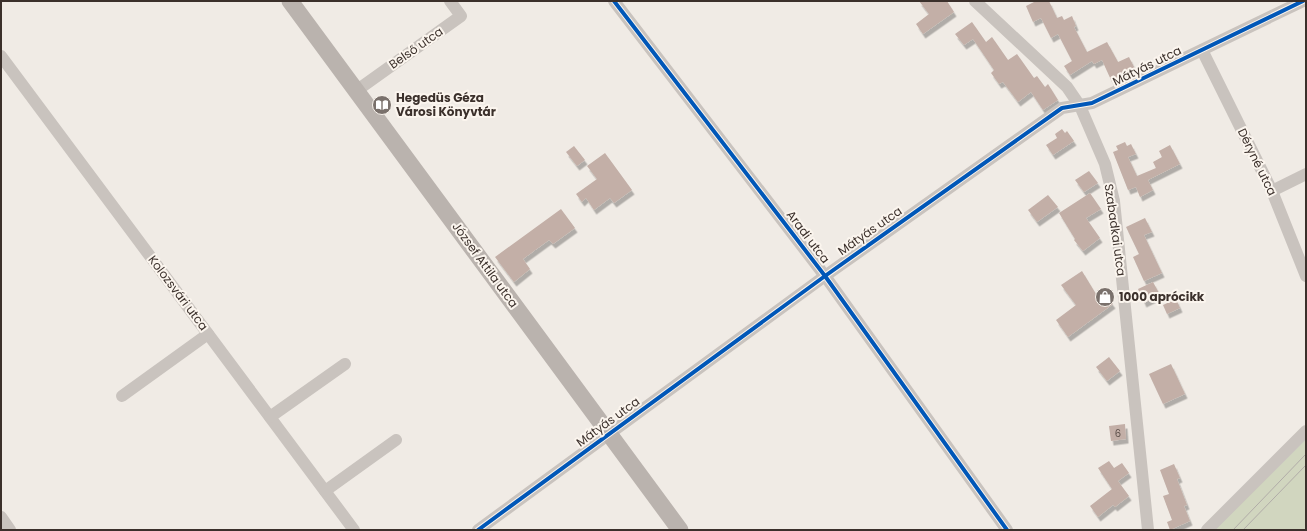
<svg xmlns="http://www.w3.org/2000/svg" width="1307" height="531" viewBox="0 0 1307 531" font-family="Poppins,sans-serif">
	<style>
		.green { fill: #d1d6bf }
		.building { fill: #c3afa7; filter: url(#shadow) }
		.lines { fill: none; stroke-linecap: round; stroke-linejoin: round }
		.street { stroke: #c9c3be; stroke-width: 12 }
		.secondary { stroke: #bab3ae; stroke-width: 17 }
		.tram { stroke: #b1aca8; stroke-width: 1 }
		.cycleway-casing { stroke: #fbf5ee; stroke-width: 6 }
		.cycleway { stroke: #0057b8; stroke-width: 4 }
		.labels { text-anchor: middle; stroke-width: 4; stroke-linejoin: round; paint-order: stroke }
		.number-label { font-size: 10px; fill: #5d504a }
		.street-label { font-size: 12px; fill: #3b302b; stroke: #fbf5ee }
		.poi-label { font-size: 12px; font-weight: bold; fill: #3b302b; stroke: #fbf5ee; text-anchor: start }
	</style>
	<defs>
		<filter id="shadow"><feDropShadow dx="2.5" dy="4.5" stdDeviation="0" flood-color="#0004"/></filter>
	</defs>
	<rect width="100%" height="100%" fill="#f0ebe5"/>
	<polygon class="green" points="1306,439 1306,530 1213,530"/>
	<g class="building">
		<polygon points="919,1 947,1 954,12 923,34 916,24 929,14"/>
		<polygon points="1036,1 1049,1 1057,18 1062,16 1064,20 1072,16 1076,26 1074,27 1087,52 1107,42 1118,62 1129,57 1136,71 1112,82 1102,60 1094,64 1092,61 1070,75 1064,66 1072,61 1058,34 1051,38 1041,18 1033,22 1026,6"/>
		<polygon points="972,22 986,42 992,37 1008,60 1017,54 1034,78 1037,76 1045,87 1048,84 1058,100 1043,110 1031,92 1018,102 1003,82 999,84 991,73 994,70 973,39 964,45 955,34"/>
		<polygon points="1062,129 1065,133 1067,131 1074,141 1053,155 1046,145 1057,138 1055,134"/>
		<polygon points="1125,142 1127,146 1131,144 1136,154 1128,157 1137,176 1156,168 1153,162 1162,157 1159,151 1170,145 1180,164 1148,180 1153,190 1140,197 1136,187 1128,190 1113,152 1118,150 1116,146"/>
		<polygon points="574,146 585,160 577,166 566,152"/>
		<polygon points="605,153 632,190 614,203 610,198 594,210 586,198 582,202 576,194 597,179 587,166"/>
		<polygon points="1089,171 1098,183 1084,192 1075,180"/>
		<polygon points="1090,193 1101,209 1086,218 1100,238 1083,251 1074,240 1075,239 1059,213"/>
		<polygon points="1048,195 1058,207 1037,222 1028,210"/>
		<polygon points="561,209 575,228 553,244 549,240 523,259 530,269 514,282 495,257"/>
		<polygon points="1145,218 1152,232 1144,235 1162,273 1144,281 1133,257 1139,254 1126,227"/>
		<polygon points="1082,271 1096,294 1102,290 1113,304 1068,337 1056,320 1076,305 1061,285"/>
		<polygon points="1153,282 1160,295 1144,303 1138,289"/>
		<polygon points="1176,299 1180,308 1167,314 1163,305"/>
		<polygon points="1109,357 1120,371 1107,381 1096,367"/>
		<polygon points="1171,364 1185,394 1163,404 1149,374"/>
		<polygon points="1125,424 1126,439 1111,441 1109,426"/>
		<polygon points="1109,461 1114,468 1122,463 1129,473 1118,481 1129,496 1115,507 1113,505 1098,517 1090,506 1112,489 1098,468"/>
		<polygon points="1174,464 1180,478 1177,479 1187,505 1184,506 1190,521 1170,530 1167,522 1172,520 1163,496 1169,494 1160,470"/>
	</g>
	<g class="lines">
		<g class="street">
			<polyline points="614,1 825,276 1007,530"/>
			<polyline points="975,1 1067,87 1080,106 1105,164 1114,201 1148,530"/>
			<polyline points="1202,50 1272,191 1306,276"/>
			<polyline points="1,56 354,530"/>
			<polyline points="356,91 461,16 450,1"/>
			<polyline points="1272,191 1306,174"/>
			<polyline points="122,396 208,334"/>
			<polyline points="270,417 345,364"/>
			<polyline points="325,491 396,440"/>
			<polyline points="1,517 10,530"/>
			<polyline points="478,530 825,276 1062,108 1092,103 1303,1"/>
			<polyline points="1207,530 1306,431"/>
		</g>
		<polyline class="secondary" points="290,1 680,530"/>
		<g class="tram">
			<polyline points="1233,530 1306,454"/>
			<polyline points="1243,530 1306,465"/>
		</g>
		<defs>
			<g id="cycleway">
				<polyline points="614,1 825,276 1007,530"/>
				<polyline points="478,530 825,276 1062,108 1092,103 1303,1"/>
			</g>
		</defs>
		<use href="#cycleway" class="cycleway-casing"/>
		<use href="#cycleway" class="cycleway"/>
	</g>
	<defs>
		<symbol id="library-disc" viewBox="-11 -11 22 22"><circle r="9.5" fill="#7a716c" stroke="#fbf5ee"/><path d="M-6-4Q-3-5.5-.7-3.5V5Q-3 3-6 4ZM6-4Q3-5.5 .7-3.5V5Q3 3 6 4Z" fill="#fff"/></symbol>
		<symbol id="shop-disc" viewBox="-11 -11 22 22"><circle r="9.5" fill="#7a716c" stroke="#fbf5ee"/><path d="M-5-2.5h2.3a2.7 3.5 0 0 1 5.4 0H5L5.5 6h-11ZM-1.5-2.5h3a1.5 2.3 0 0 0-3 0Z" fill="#fff"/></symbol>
	</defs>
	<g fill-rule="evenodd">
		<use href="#library-disc" x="371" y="94" width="22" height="22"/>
		<use href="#shop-disc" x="1094" y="286" width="22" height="22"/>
	</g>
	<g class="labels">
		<g class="number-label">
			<text x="1118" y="437">6</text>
		</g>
		<g class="street-label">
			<text transform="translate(416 48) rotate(-35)" y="4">Belső utca</text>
			<text transform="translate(1147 66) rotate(-26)" y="4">Mátyás utca</text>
			<text transform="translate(1257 162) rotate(64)" y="4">Déryné utca</text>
			<text transform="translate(1115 230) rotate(82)" y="4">Szabadkai utca</text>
			<text transform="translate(870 231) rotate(-35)" y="4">Mátyás utca</text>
			<text transform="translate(808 237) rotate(53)" y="4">Aradi utca</text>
			<text transform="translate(485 265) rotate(54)" y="4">József Attila utca</text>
			<text transform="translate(178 293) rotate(53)" y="4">Kolozsvári utca</text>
			<text transform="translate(608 422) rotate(-36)" y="4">Mátyás utca</text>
		</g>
		<g class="poi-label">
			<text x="396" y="102">Hegedüs Géza<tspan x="396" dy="14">Városi Könyvtár</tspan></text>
			<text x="1119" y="301">1000 aprócikk</text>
		</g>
	</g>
	<rect width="1307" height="531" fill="none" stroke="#3b302b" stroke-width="4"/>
</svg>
